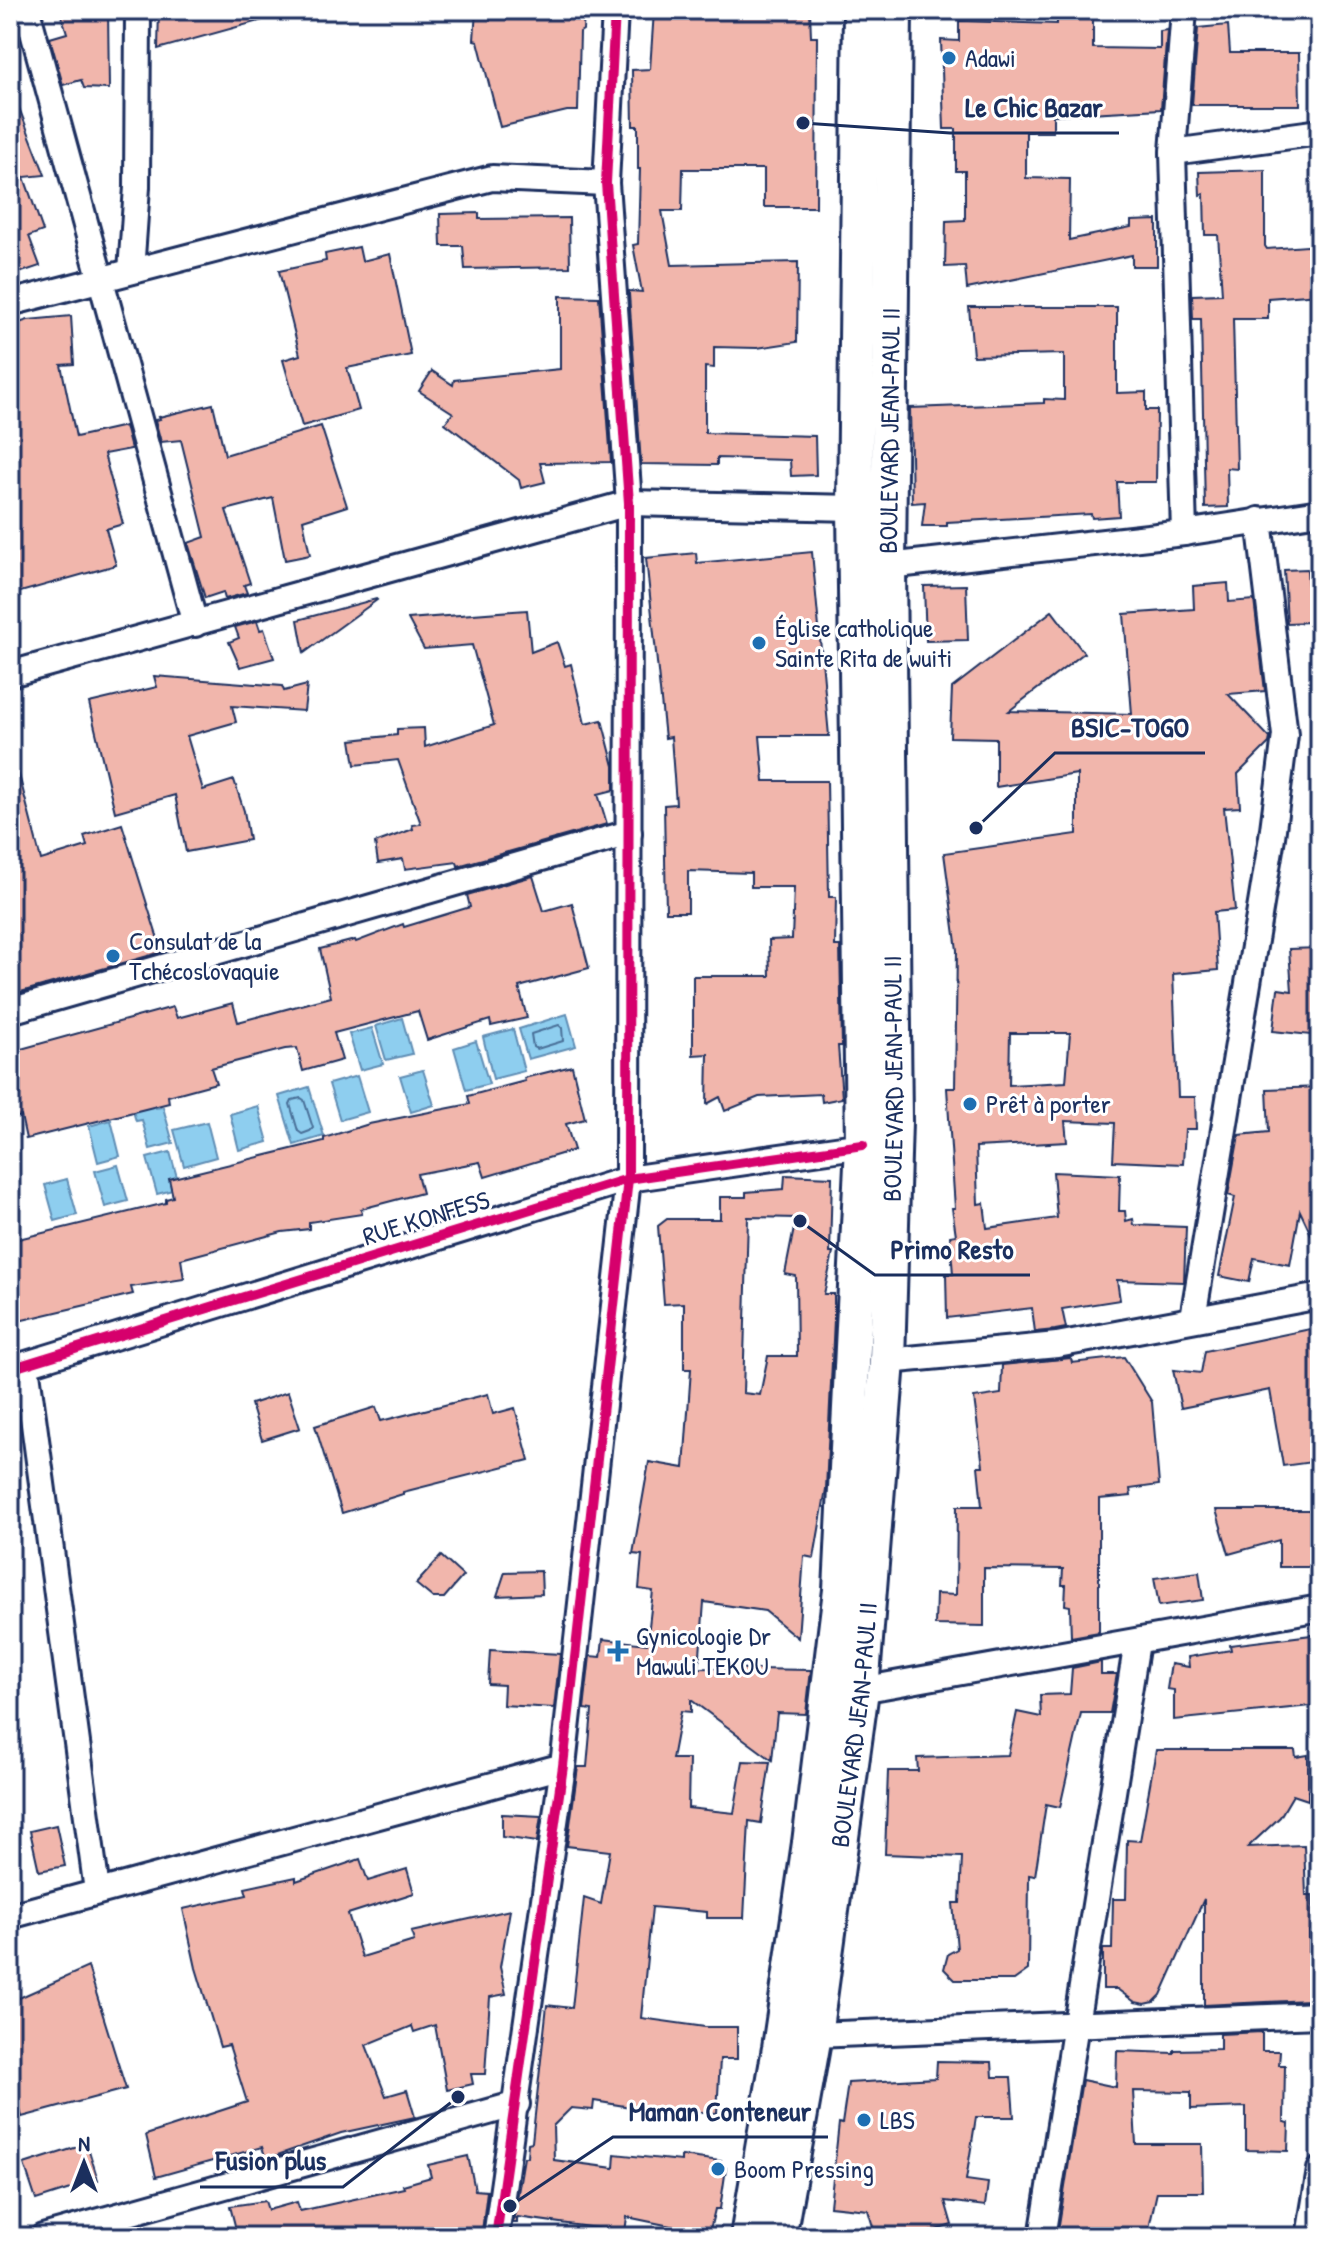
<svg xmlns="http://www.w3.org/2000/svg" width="1330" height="2247" viewBox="0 0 1330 2247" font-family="'Patrick Hand',sans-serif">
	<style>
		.water { fill: #8eceef; stroke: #608eb5; stroke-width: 2 }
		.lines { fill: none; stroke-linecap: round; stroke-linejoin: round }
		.shore { stroke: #496f98; stroke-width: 2 }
		.building { fill: #f1b6ac; stroke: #1b2f5e; stroke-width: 2; fill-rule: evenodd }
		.street-casing { stroke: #1b2f5e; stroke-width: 30 }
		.secondary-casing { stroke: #1b2f5e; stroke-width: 40 }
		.street { stroke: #fff; stroke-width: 24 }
		.secondary { stroke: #fff; stroke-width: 34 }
		.cycleway-casing { stroke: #fff; stroke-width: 15 }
		.cycleway { stroke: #d6006c; stroke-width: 10 }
		.poi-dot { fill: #1f6fb2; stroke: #fff; stroke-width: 3 }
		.labels { text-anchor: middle; stroke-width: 6; stroke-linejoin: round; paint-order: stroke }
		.poi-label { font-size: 26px; fill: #1b2f5e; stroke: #fff; text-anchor: start }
		.street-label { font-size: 26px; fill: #1b2f5e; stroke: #fff }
		.leader { fill: none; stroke: #1b2f5e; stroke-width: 3 }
		.callout-dot { fill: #1b2f5e; stroke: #fff; stroke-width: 3 }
		.callout-label { font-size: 28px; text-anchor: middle; font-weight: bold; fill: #1b2f5e; stroke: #fff; stroke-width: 6; stroke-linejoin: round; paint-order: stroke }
	</style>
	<rect width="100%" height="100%" fill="#fff"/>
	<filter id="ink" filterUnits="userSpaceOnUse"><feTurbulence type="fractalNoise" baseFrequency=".0125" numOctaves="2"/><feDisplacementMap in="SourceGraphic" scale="16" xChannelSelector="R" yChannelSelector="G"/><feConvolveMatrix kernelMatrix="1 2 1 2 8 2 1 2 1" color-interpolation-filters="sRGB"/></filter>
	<g filter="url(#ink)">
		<g class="water">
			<polygon points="567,1014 576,1046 528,1059 519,1029"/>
			<polygon points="402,1018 412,1054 386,1060 376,1026"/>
			<polygon points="372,1028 383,1064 360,1070 349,1034"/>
			<polygon points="513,1029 524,1071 493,1079 483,1037"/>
			<polygon points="476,1041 489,1084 466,1090 454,1048"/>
			<polygon points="423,1070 434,1105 411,1112 400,1076"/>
			<polygon points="357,1076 368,1112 340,1120 329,1084"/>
			<polygon points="148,1079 156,1108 163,1107 173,1143 150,1149 142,1120 136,1121 125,1085"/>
			<polygon points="309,1087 324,1136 294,1145 279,1096"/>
			<polygon points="258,1106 268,1142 239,1150 230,1114"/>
			<polygon points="111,1120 120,1156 98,1162 89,1126"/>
			<polygon points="207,1122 216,1157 184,1166 174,1130"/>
			<polygon points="170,1152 180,1188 157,1194 147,1158"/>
			<polygon points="118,1165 128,1201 105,1207 95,1171"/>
			<polygon points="67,1179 77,1215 55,1221 45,1185"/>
		</g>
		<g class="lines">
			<g class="shore">
				<polygon points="559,1025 562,1028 563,1041 537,1049 533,1047 531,1034"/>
				<polygon points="301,1098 304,1100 313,1128 310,1131 302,1134 298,1131 290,1104 292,1100"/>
			</g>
		</g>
		<g class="building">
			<polygon points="60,10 108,10 109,89 84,88 81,80 63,85 50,38 67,33"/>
			<polygon points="159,10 276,10 277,16 158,49"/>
			<polygon points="476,10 584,10 583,30 580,32 578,111 567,111 500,127 478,41 474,40"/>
			<polygon points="701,10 810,10 811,37 817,37 816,207 764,207 764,169 683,169 682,211 662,211 672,265 798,262 797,342 757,348 714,347 714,368 705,367 705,433 815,436 816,475 791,476 790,460 717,458 717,465 641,464 629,294 629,291 642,292 633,245 638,244 640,169 638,169 638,126 633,126 632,70 650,69 654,11 701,14"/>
			<polygon points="1057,10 1093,10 1093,48 1160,49 1160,31 1167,30 1161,109 1053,115 1053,132 1026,132 1026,178 1070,179 1069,240 1131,227 1131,221 1157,220 1157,266 1132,266 1132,255 967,289 965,266 945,267 946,221 965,220 965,171 956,171 956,129 944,129 941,40 959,41 959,21 1057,24"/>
			<polygon points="1228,25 1230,53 1299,53 1300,105 1192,105 1198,28"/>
			<polygon points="10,90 12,90 45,175 24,177 43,231 29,236 40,266 10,276"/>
			<polygon points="1265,170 1265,246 1267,249 1320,245 1320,294 1268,298 1268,319 1233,319 1237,469 1227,468 1228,507 1205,508 1201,319 1193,319 1192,295 1222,294 1218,235 1205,235 1204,194 1200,195 1199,172"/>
			<polygon points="479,213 479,219 569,218 570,267 465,269 463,246 441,246 440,214"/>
			<polygon points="359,247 362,261 390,254 411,355 347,368 359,410 302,426 283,360 300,355 279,271 326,261 325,254"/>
			<polygon points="560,296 599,297 611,462 540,463 545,482 521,488 519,480 445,423 453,413 419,391 432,371 453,385 454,380 560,369"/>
			<polygon points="969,307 1117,307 1117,393 1146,392 1146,410 1157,410 1156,482 1117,482 1119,516 1092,518 1091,514 947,522 947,526 922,526 925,502 912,503 910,408 1044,403 1044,399 1064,400 1064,354 973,356"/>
			<polygon points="71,316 74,364 61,365 76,437 125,426 131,449 104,454 123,524 106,529 116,565 10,595 10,454 15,453 10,433 10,326 28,320"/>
			<polygon points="213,404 225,455 321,426 347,506 303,520 310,555 285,560 273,498 226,510 250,583 244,585 247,593 225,599 223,592 205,598 188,543 205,537 181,440 161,442 155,420 160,419 159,417"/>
			<polygon points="812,552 829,736 760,736 764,781 827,781 829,897 836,897 835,946 840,946 842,1046 838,1046 842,1098 822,1102 821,1094 759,1097 725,1111 720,1097 707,1104 708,1054 693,1055 693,976 770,976 769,940 792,939 794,887 751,887 751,873 688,871 688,912 666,912 664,805 676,804 671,737 665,738 646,558 696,553 697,563"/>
			<polygon points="1307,569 1310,622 1287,623 1284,570"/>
			<path d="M1228 583 1229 602 1254 600 1265 691 1228 694 1270 738 1269 743 1238 774 1240 807 1224 808 1235 910 1214 912 1218 970 1173 974 1178 1097H1195L1196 1129H1185L1183 1164 1113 1161 1115 1123 1065 1121 1067 1142 976 1147 978 1204 984 1203 987 1228 1057 1218 1053 1172 1120 1175 1119 1211H1125L1126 1221 1133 1219 1134 1225 1186 1227 1184 1282 1117 1280 1120 1300 1062 1309 1066 1328 1055 1330 1035 1332 1032 1308 947 1318 946 1274H953L950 1236 956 1235 952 1208H955L947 1088H955L957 950 944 853 1077 834V774L996 787V738L950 737 952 688 1052 611 1084 653 1009 711 1132 714 1124 614 1194 609 1193 586ZM1010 1033H1070L1066 1082 1009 1085Z"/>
			<polygon points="966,585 968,640 926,641 924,586"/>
			<polygon points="376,599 377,600 304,653 298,620"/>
			<polygon points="527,610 531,652 557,642 565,666 571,664 585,724 602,720 614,766 614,790 598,794 607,824 458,866 457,862 405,869 403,859 378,863 375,843 413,829 412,825 421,824 398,760 355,765 351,740 397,735 397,729 424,728 425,747 494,725 472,645 424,649 408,619"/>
			<polygon points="257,621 260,630 264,629 274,658 240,667 229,642 239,638 235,627"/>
			<polygon points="154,676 282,686 284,691 307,685 304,711 232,706 236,722 187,736 203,790 234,780 244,811 249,840 186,852 175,795 115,812 89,703 157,687"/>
			<polygon points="18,771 41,860 87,846 84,836 122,824 162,952 10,995 10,772"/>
			<polygon points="533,876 544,911 572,903 589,968 519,987 527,1018 491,1026 490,1020 427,1040 418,1011 334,1033 342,1060 303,1071 297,1048 285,1049 211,1068 216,1083 168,1096 169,1103 26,1139 21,1116 10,1119 10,1052 173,1007 177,1018 233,1003 238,1022 331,997 320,949 355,940 356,942 403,924 404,927 470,907 467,895"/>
			<polygon points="1320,948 1320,1036 1273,1031 1278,989 1292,991 1289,949"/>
			<polygon points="572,1066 585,1119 566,1124 574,1150 485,1177 480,1162 417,1174 422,1193 361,1209 362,1214 309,1222 309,1229 282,1232 181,1259 184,1279 131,1287 133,1294 10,1323 10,1241 166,1203 166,1199 173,1197 169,1179 324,1141 324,1138 369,1124 470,1104 468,1096 525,1081 524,1078"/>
			<polygon points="1320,1087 1320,1253 1300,1211 1290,1265 1254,1258 1249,1282 1219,1276 1235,1197 1228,1195 1239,1135 1269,1132 1267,1089"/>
			<path d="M785 1175 832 1177 830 1253H833L824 1294H834V1319L826 1489 814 1558 804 1556 798 1638 765 1611 704 1602 699 1668 811 1670 806 1714 777 1713 772 1760 691 1700V1712L681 1711 672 1759H689L688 1808 734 1813 743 1761 770 1762 761 1823 749 1821 744 1918H707V1912L652 1907 641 2018 705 2027H737V2059H720L717 2113 667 2110V2113L594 2101 593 2110 571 2108 553 2126 554 2160 614 2168 615 2154 681 2161V2156L721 2161 720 2167 726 2168 720 2209H715L709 2234 627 2217 625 2232 517 2217V2223H513L524 2157H527L528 2143 532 2142 547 2005 572 2008 584 1898 601 1904 610 1851 567 1846 578 1767H587L592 1710 584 1709 590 1656 601 1657 603 1639 647 1644 653 1591 639 1589 642 1555 633 1554 649 1462 684 1468 691 1369H684V1303L664 1304 658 1226 667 1219H720V1197H746V1192L784 1189ZM748 1217 796 1218 785 1274 796 1276 797 1356H768L760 1395 743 1393Z"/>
			<polygon points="1320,1327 1320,1461 1283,1466 1270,1390 1181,1408 1173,1370 1201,1373 1205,1351"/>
			<polygon points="1124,1357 1152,1402 1159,1485 1130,1489 1131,1496 1099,1499 1099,1632 1071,1637 1070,1606 1065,1605 1066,1585 1062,1585 1063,1569 984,1568 984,1626 935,1625 936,1594 956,1595 957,1506 982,1506 978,1466 983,1466 974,1398 1001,1394 1002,1365 1071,1358 1072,1363"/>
			<polygon points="288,1392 300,1428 262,1440 251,1404"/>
			<polygon points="488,1394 493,1414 515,1408 529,1460 403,1492 403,1494 342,1513 315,1426 376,1407 381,1421"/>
			<polygon points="1216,1510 1315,1510 1315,1567 1279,1567 1279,1540 1229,1554"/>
			<polygon points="441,1556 463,1576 444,1598 433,1598 416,1584"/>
			<polygon points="541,1571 542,1594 497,1596 505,1572"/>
			<polygon points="1199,1572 1203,1600 1159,1606 1154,1578"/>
			<polygon points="1320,1634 1320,1705 1174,1720 1174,1690 1167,1689 1171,1664 1189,1667 1188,1657 1231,1650 1230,1645"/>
			<polygon points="490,1650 560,1654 554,1708 503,1705 504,1685 488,1684"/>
			<polygon points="1101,1662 1101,1674 1117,1674 1110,1713 1081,1713 1060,1807 1046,1804 1035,1876 1029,1875 1028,1970 1014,1980 955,1980 944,1969 948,1954 957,1949 953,1903 960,1903 962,1857 885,1854 888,1771 918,1771 917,1758 1008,1755 1017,1712 1041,1717 1040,1695 1070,1694 1072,1668"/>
			<polygon points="1156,1750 1295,1750 1296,1757 1308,1755 1308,1800 1293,1795 1280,1817 1248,1847 1304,1845 1306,1895 1312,1895 1313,1931 1309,1931 1309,2000 1204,2005 1204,1899 1161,1995 1154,2002 1145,2004 1135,2002 1117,1989 1103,1989 1103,1949 1112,1949 1113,1899 1126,1899 1127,1840 1140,1841"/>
			<polygon points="502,1814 541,1816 537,1842 502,1837"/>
			<polygon points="56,1825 65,1866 39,1871 30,1831"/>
			<polygon points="360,1859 368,1881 407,1869 414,1893 348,1914 362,1957 414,1941 411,1932 510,1910 500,1967 506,1994 490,1997 485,2074 471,2074 473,2084 447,2090 435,2025 414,2032 412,2026 366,2045 386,2096 407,2090 415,2117 341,2133 266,2159 262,2147 156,2177 146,2135 247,2102 229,2045 220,2047 196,1968 183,1909 247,1895 245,1888 296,1877 296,1881"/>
			<polygon points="88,1967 126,2089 22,2117 10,2074 10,2002"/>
			<polygon points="1262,2032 1262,2051 1280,2051 1279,2065 1285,2065 1284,2122 1289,2123 1288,2151 1246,2150 1246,2107 1191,2109 1191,2092 1133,2091 1136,2144 1202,2144 1203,2192 1157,2192 1147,2237 1057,2237 1082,2080 1116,2087 1117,2051 1174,2053 1174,2050 1220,2049 1220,2034"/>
			<polygon points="937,2061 992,2062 993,2077 1011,2077 1014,2117 976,2117 966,2180 988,2183 985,2206 945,2201 952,2225 926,2233 927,2237 876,2237 868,2210 830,2206 839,2123 842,2124 848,2083 936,2078"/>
			<polygon points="87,2144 98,2180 36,2200 24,2164"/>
			<polygon points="468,2156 475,2190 487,2191 482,2231 448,2231 450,2237 238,2237 230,2206 265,2201 268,2210 297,2202 300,2211 404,2188 403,2185 431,2177 428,2165"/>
		</g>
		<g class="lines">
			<defs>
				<g id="street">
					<polyline points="27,10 195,624"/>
					<polyline points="1173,152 1320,132"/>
					<polyline points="131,271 137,187 138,10"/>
					<polyline points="10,303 492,178 606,183"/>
					<polyline points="1184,533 1173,152 1184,10"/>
					<polyline points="888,566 1184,533 1320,512"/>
					<polyline points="10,674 629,503 855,508"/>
					<polyline points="10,1011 629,833"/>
					<polyline points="1193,1318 1272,837 1285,735 1259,520"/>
					<polyline points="887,1361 1057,1345 1320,1296"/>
					<polyline points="26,1365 97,1891"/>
					<polyline points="10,1369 628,1179 863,1145"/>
					<polyline points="861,1690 1320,1608"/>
					<polyline points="10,1916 563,1766"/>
					<polyline points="814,2035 1320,2015"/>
					<polyline points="43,2237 517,2104"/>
					<polyline points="496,2237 563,1766 628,1179 629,503 606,183 615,10"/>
					<polyline points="1042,2237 1137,1642"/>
					<polyline points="1309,2237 1320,2170"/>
				</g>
				<g id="secondary">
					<polyline points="748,2237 780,2048 810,1843 841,1590 863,1145 855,508 861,10"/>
					<path id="s1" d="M778 2237 814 2035 861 1690 887 1361 894 1121 888 566 894 10"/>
				</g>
			</defs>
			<use href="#street" class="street-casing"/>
			<use href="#secondary" class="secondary-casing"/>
			<use href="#street" class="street"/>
			<use href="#secondary" class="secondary"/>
			<defs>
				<g id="cycleway">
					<polyline points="10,1369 628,1179 863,1145"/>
					<polyline points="496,2237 563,1766 628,1179 629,503 606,183 615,10"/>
				</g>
			</defs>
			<use href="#cycleway" class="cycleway-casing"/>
			<use href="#cycleway" class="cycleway"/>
		</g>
	</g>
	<g class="poi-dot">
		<circle cx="949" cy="58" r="8"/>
		<circle cx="759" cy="643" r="8"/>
		<circle cx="113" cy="956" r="8"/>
		<circle cx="970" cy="1104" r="8"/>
		<path d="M614 1639h8v8h8v8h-8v8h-8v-8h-8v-8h8z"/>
		<circle cx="864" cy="2120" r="8"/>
		<circle cx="718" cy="2169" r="8"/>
	</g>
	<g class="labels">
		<g class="poi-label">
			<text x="965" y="67">Adawi</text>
			<text x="775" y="637">Église catholique<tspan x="775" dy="30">Sainte Rita de wuiti</tspan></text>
			<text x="129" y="950">Consulat de la<tspan x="129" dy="30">Tchécoslovaquie</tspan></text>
			<text x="986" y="1113">Prêt à porter</text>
			<text x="636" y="1645">Gynicologie Dr<tspan x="636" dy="30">Mawuli TEKOU</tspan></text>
			<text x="880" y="2129">LBS</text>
			<text x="734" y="2178">Boom Pressing</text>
		</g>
		<g class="street-label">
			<text dy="9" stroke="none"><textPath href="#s1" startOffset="1814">BOULEVARD JEAN-PAUL II</textPath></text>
			<text dy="9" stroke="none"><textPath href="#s1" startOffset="1166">BOULEVARD JEAN-PAUL II</textPath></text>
			<text transform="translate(426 1218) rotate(-17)" y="9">RUE KONFESS</text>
			<text dy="9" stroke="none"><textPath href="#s1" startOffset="518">BOULEVARD JEAN-PAUL II</textPath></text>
		</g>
	</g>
	<path class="leader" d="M803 123L950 133H1119M976 828L1055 753H1205M800 1221L875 1275H1030M510 2206L613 2137H828M458 2097L343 2187H200"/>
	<g class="callout-dot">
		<circle cx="803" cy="123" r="8"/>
		<circle cx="976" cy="828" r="8"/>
		<circle cx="800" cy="1221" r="8"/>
		<circle cx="510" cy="2206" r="8"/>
		<circle cx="458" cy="2097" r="8"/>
	</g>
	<g class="callout-label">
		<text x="1034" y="117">Le Chic Bazar</text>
		<text x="1130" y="737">BSIC-TOGO</text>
		<text x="952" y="1259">Primo Resto</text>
		<text x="720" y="2121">Maman Conteneur</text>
		<text x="271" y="2170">Fusion plus</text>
	</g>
	<rect width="1330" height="2247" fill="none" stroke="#fff" stroke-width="40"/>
	<rect x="20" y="20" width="1290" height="2207" fill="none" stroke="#1b2f5e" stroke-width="3" filter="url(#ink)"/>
	<g transform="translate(84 2163)" stroke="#ffffff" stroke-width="6" paint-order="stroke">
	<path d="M0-6L14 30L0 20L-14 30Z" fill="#1b2f5e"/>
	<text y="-12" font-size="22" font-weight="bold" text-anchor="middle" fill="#1b2f5e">N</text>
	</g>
</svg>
